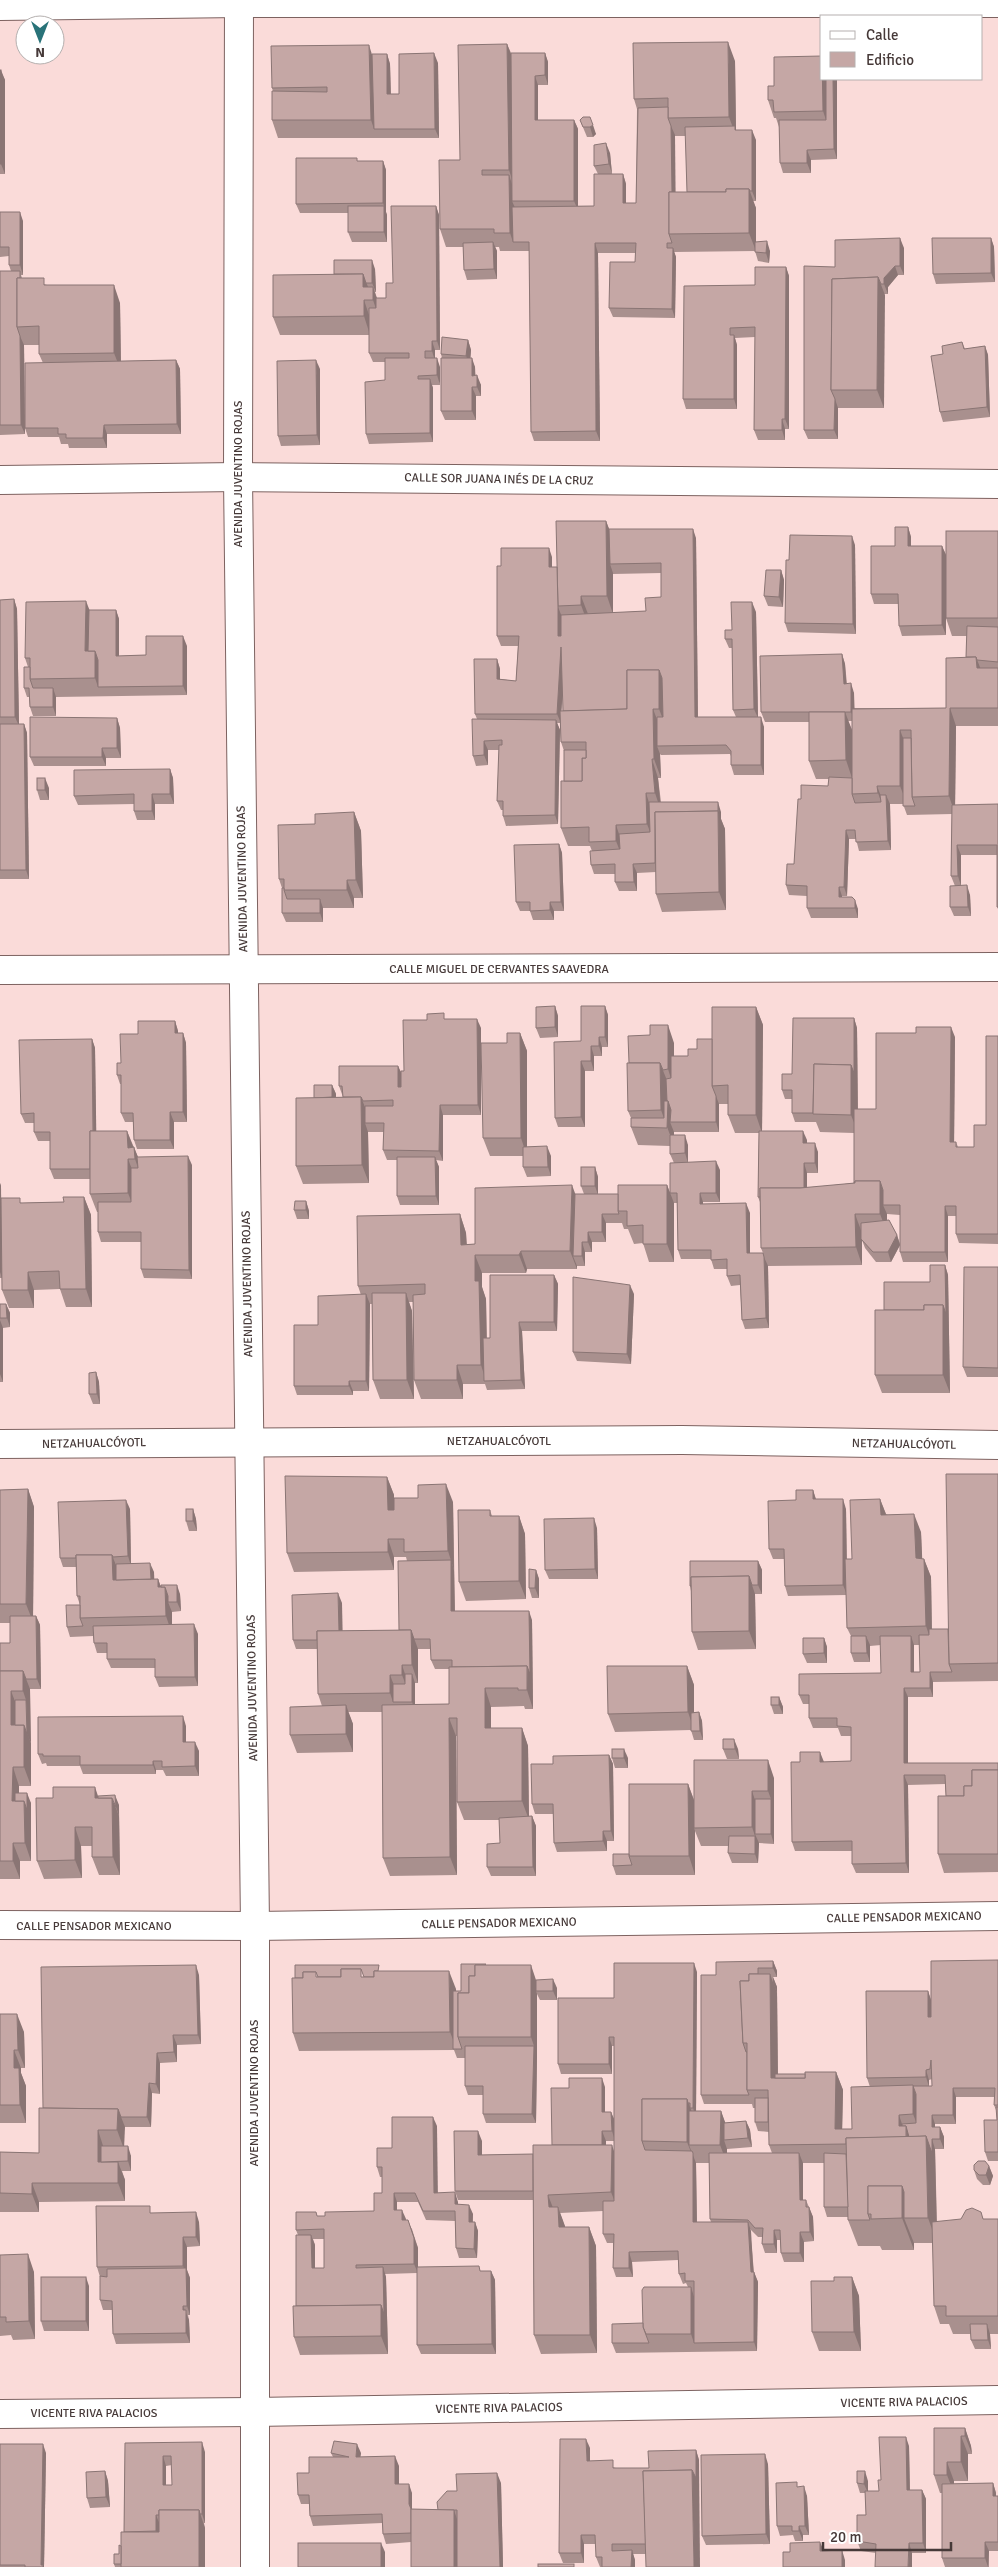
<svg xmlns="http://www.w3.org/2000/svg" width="998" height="2567" viewBox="0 0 998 2567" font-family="Signika,sans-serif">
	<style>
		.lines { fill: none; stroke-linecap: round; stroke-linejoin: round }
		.minor-casing { stroke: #7d6260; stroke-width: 30 }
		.minor { stroke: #fff; stroke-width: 28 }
		.wall { fill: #a9908e; fill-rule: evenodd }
		.shaded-wall { fill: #8a7574 }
		.building { fill: #c5a7a5; stroke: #8a7574; fill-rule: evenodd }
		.labels { text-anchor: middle; stroke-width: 4; stroke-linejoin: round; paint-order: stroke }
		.street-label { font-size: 12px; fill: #463938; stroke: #fff }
	</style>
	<rect width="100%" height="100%" fill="#fadbd9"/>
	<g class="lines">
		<defs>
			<g id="minor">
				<polyline points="239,0 238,477 255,1926 255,2567"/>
				<polyline points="0,6 239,3 998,3"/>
				<polyline points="0,480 238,477 998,484"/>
				<polyline points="0,970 998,967"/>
				<polyline points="0,1444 682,1440 998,1445"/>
				<polyline points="0,1925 255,1926 998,1916"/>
				<polyline points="0,2414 253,2412 998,2400"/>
			</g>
		</defs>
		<use href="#minor" class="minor-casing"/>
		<use href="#minor" class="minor"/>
	</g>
	<g class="wall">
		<path d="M507 44 511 53H545L548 62V85H538V120H574L578 129V206H594L598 174 594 166 610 153 612 174H608H623L626 184V203H636L637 109 634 99 735 61 736 130 756 140V201H753L756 208V242L770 251 769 263 758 261 755 251 674 252 676 257 675 318 613 317 609 308 635 262 636 253H598L600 441H534L531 432 529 251H500L499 247H495L497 251V279L467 280 464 270 463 247H446L440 229 460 160ZM675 135V136H686L687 192H675Z"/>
		<polygon points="372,54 387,54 390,64 391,94 399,94 438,63 439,138 278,138 272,120 273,91 272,88"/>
		<polygon points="0,70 5,80 5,174 0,174"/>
		<polygon points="822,79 837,79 837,159 811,160 811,173 783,173 780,163 779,127 776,118 774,118 768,100 774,86"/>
		<polygon points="583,117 596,134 593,137 587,137 580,120"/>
		<polygon points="359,161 383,161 386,170 386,212 387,215 387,242 352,242 348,232 348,213 300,213 296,204"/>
		<polygon points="436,206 439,215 440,350 435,350 435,358 440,385 432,385 433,388 433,442 369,444 366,434 385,380 385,362 373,362 369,353 369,335 280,335 273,317 334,274 375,269 376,292 375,292 377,298 386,298 393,283"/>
		<polygon points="0,212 23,221 23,275 21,275 22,278 47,285 120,303 121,361 176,360 180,369 181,434 107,434 107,448 69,448 68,444 61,444 59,437 28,437 25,428 43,363 39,354 39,345 24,345 25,434 0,435 0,271 11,271 9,265 9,256 0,257"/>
		<polygon points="991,238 994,247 995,282 936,284 933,274"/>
		<polygon points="904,248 904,275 898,275 888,287 888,294 884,294 884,408 838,408 838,439 808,439 804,430 835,267"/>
		<polygon points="786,267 789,276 789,429 785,429 785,440 758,440 754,430 755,337 735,338 737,345 737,409 686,409 683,399 755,285"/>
		<polygon points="468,340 471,350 470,358 475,367 475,376 481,385 481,396 476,396 476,420 445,420 441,411 442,358 441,354"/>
		<polygon points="962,342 965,349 985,346 988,355 990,417 943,422 940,412 943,354"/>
		<polygon points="320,369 320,445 281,446 278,436"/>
		<path d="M606 521 609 529 696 538 698 717H736L733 710 732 648H729L725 639 732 630 756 612 758 717 764 727V775H734L731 765V756L730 754 661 755 660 754 661 778H658L661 802 721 812V819L725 829 726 910 662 912 656 894V872L637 873V891H619L615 882V874H594L591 865 592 851 590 846H568L561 828 564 781V751L561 742 560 723H557L560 730 558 824 506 826 503 816V810H501L497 801 499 750H488V765L476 766 473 756 477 719 475 714 497 659 500 669V679L516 681 518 646H501L497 636 501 566 552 557V567H557ZM613 573V574L661 573V597L646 611 613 613ZM563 691V711H561Z"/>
		<path d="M908 527 911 537V546H942L946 555 998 531V726H956L955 805 998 804V909L997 907V855H961V886L970 895 971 916H954L950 907 955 886 951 876 952 814 907 815 903 804H890L891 850 859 851 856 839H849L847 896H842V897L858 909V918H811L807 908V896L789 895 786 885 794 864 801 799 828 786 829 779H816L809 761V722H765L761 712 842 654 845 664 847 684 854 693V708H946L966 657 967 636H952L946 618V635L902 636 899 626V604H874L871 594 895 546ZM848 721H852V730Z"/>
		<polygon points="855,545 856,634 788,632 785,623 789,560"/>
		<polygon points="781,570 784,580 783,607 768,606 764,596"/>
		<polygon points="14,599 17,609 19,724 24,724 27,733 29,879 0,879 0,600"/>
		<polygon points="89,610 116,610 119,619 119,656 146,655 187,646 187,695 56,697 56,716 33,716 30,707 29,697 27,697 24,688 28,667 25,658"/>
		<polygon points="117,718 120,728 121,758 106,758 106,766 34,766 30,757"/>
		<polygon points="170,769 173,778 174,804 155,804 155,820 137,820 134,811 134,804 78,805 74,796"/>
		<polygon points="49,788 49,800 40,800 37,790"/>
		<polygon points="354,812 361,831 363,898 354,898 354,908 323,908 323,922 286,922 282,913 282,888 279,879 315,824"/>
		<polygon points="559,844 562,853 564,911 554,911 554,920 533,920 530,911 520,911 516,902"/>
		<polygon points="555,1006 558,1016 558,1037 540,1038 536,1028"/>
		<polygon points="605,1006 608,1015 608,1047 602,1047 602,1056 594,1056 594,1071 585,1071 585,1127 558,1127 555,1118 581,1041"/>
		<path d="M756 1007 763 1025 762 1131 807 1140V1143L818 1152V1173H807V1188L854 1183V1133L820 1132 816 1122H795L792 1113V1099H785L782 1090 792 1074 854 1018 857 1028 858 1109H876L955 1037 954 1142H956L958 1147H974L986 1125 998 1036V1244L959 1243 956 1234V1216H948V1262H903L900 1252V1245L891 1262H876L865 1248 862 1240V1265L768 1266 769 1328 745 1329 742 1320 740 1285 731 1286 727 1276V1269H714L711 1259H681L678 1250 677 1203H674V1262H649L643 1243 634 1244 628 1229H624L622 1223H606V1242H592V1252H585V1266H577V1269H527L526 1273H482V1287L486 1299 487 1338H490L554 1275 558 1284 557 1331H522L525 1389 487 1390 485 1384H463V1399H421L414 1380 413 1302H409L412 1311 414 1399H380L373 1380 372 1304H370L369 1391H353V1395H297L294 1386 318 1325 361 1295 358 1286 460 1214 466 1233 467 1244H475L575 1194H584L581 1186 595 1167 598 1177V1194H618L667 1185 670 1193 674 1163 670 1154V1146L638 1145 631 1127V1118L628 1111 629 1063 674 1043V1056H688ZM719 1104H728V1115L735 1133H759L758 1197 760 1202 761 1248 763 1253H750V1213L703 1204V1202H720V1170L688 1162V1145L674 1135V1132H719ZM887 1214 900 1215V1244L897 1235 887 1220Z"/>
		<polygon points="446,1019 481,1028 481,1115 443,1115 443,1161 436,1160 439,1167 439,1205 400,1205 397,1196 397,1160 387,1160 383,1150 384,1132 368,1132 369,1183 303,1184 296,1166 332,1085 336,1094 336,1097 343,1097 339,1086 398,1066 401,1072 404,1071"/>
		<polygon points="175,1021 178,1031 178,1033 183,1033 186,1043 187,1122 174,1122 174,1149 137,1149 134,1140 133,1122 125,1122 121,1113 121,1084 120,1084 117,1075 121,1063 138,1034"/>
		<polygon points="520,1033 527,1051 527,1147 551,1156 551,1176 527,1177 523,1167 523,1156 490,1156 483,1138 507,1043"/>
		<polygon points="92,1039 95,1048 96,1131 127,1131 138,1157 192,1165 192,1279 144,1278 141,1269 141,1242 101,1242 98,1232 98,1212 97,1212 90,1194 90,1179 54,1179 50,1169 50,1141 38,1141 34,1132 34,1123 25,1123 21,1114"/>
		<polygon points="0,1183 1,1186 1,1198 22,1203 64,1202 84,1197 91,1215 92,1307 66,1307 60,1289 34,1290 34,1308 9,1308 2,1290 2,1278 0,1278"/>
		<polygon points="306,1201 309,1211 309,1219 297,1219 294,1210"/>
		<polygon points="945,1265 948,1275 950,1393 882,1393 875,1375 884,1310 930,1282"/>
		<polygon points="998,1267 998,1377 967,1377 963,1367"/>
		<polygon points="634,1294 631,1364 577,1361 573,1352"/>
		<polygon points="0,1304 6,1304 10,1313 10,1327 3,1328 3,1382 0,1382"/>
		<polygon points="96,1372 99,1382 100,1404 93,1404 89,1394"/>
		<path d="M998 1474V1681L933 1682V1697H908V1763H998V1872L944 1873 938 1854 946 1796 945 1784 908 1785 909 1873H856L852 1864V1851H795L792 1842 824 1762 851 1761V1736H841L838 1728H813L809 1718V1704H803L799 1695 881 1673V1645L870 1646V1662H854L851 1653V1636L847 1628 846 1595 788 1596 785 1586 784 1559H773L769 1549 796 1500 813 1490 816 1499 846 1509 847 1559H852L880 1499 886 1514 921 1532 922 1559H924L931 1577 932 1629H948ZM914 1645H920V1672H914Z"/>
		<path d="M387 1477 394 1495V1498L453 1502 455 1611 532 1620 533 1709H525L524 1706 491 1707V1728H522L528 1746 529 1817 532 1816 536 1826V1876H491L487 1867 500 1843 499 1820H464L457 1802V1736H456L457 1875 390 1876 383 1858 382 1712H348L353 1724V1752L297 1753 290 1735 322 1706 318 1694 317 1649H296L293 1640 342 1603V1631L399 1630 407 1561 406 1557H394V1570L294 1572 287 1553ZM418 1649H431V1660L435 1669H449V1704L415 1705V1683H418Z"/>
		<polygon points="28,1489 34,1507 33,1616 36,1616 40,1625 41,1689 30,1689 31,1786 19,1786 19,1793 31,1803 31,1861 20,1861 20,1879 0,1879 0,1643 10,1643 10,1623 0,1623 0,1490"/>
		<polygon points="130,1509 131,1563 154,1572 154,1579 158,1579 161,1587 180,1594 181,1611 172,1612 172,1625 198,1634 198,1686 159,1687 155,1677 155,1668 111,1668 107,1659 107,1653 97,1653 94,1643 93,1636 70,1637 67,1627 80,1605 77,1596 76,1567 63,1567 60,1558"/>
		<polygon points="193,1509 196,1519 197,1531 189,1531 186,1521"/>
		<polygon points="490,1510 492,1516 519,1516 525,1534 526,1599 466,1601 459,1582"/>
		<polygon points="597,1528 598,1579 549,1579 545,1570"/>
		<polygon points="758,1561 762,1570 762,1594 755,1594 756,1649 698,1650 692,1632 691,1591 690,1586"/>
		<polygon points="536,1570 539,1579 539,1598 532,1598 529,1588"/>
		<polygon points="824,1638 827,1647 827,1663 807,1663 803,1654"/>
		<polygon points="687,1666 694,1685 694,1712 699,1712 702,1721 703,1740 694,1740 691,1730 615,1732 608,1714"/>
		<polygon points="779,1697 783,1707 783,1714 774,1714 771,1705"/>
		<polygon points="186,1726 186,1742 199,1751 199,1776 166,1776 163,1770 156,1770 156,1774 83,1774 80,1766 47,1766 46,1763 42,1764 38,1754"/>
		<polygon points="723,1749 738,1749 739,1759 727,1759"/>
		<polygon points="609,1755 613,1764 614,1841 607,1841 607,1851 557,1852 554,1843 553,1814 535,1814 532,1804 553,1764"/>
		<polygon points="612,1758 628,1758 628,1768 615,1768"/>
		<polygon points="774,1778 774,1844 759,1843 758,1863 732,1863 728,1853 729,1846 701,1846 695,1831 695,1875 616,1875 613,1866 629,1854 688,1784 694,1800"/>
		<polygon points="98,1796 119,1805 120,1875 99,1875 92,1857 92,1846 81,1846 82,1878 44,1879 37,1861 53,1798"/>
		<path d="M998 1960V2161H988L985 2152 997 2120 996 2110 994 2105V2097H956V2124H935V2127H940L944 2137V2149H935L937 2222 983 2219H998V2334H990L991 2349H975L971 2340V2334H953L949 2324H940L934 2306 933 2243H914V2250H882L880 2246H858L848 2220V2217H827L824 2207V2163H803V2200H806L813 2217 814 2241 804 2242V2262H784L781 2253 780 2240H777V2253H765L762 2244V2237H758L750 2229 754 2272 758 2282 757 2351 616 2353 612 2343 643 2323 688 2287 686 2283 683 2284 679 2274 678 2260 632 2262 633 2277H616L613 2268V2243H607L603 2234V2211L560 2213 565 2227H589L596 2246 597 2353 541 2354 534 2335 533 2200H458L455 2191 482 2141V2155L533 2154 552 2145 605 2087V2112H611L614 2120V2046H612V2074H561L558 2064 614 1998 697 1972 696 2111H721L725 2123 746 2121 750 2130 752 2147 727 2149V2153H772L769 2145V2132L758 2131 755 2122V2108H753L752 2104H704L701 2095 716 1975 773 1961 777 1971V1977H771H773L777 1987 778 2074H805L836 2072 843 2090 842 2129H852L870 2087 867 2078 928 1991 931 2000ZM932 2079V2086H929V2080ZM606 2141H614V2152L606 2145ZM696 2163H709L710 2219 711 2222H697Z"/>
		<polygon points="486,1965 536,1980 557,1988 557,2000 540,2000 537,1994 537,2056 536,2123 486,2123 483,2114 483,2095 468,2095 465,2086 465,2058 457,2058 454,2050 299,2051 293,2033 381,1971 456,1989 456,1991 461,1991"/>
		<polygon points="199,1975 201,2044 177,2045 177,2062 160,2063 160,2094 152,2093 151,2127 124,2127 124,2146 131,2156 131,2171 122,2171 125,2180 125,2201 39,2202 39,2212 0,2212 0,2152 39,2153 43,2108"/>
		<polygon points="0,2014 24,2032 25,2068 21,2068 21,2073 26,2086 26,2123 0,2123"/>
		<path d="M437 2126V2193L458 2202V2204L473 2214V2222H475L478 2231 477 2258H459L456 2248 455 2221 426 2220 418 2202H397V2210L406 2220 412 2229 418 2248V2267L481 2271H491L495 2280 496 2354H421L417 2345V2273L385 2274 386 2277 388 2354 300 2355 294 2337 296 2306 298 2235 296 2230 318 2216H325L374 2211 382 2193V2177H380L377 2167 392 2148ZM313 2239H324V2268H315V2245Z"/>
		<polygon points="989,2166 993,2176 990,2185 983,2185 977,2179 974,2170"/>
		<polygon points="152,2213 199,2222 200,2246 187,2247 187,2270 190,2278 190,2315 188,2315 189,2320 190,2343 116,2344 113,2334 112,2310 103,2310 100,2300 100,2277 97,2267"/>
		<polygon points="0,2255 34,2272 35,2339 13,2340 11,2335 0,2336"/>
		<polygon points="852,2277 859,2296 861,2351 819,2351 812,2332 834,2281"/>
		<polygon points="89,2286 89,2331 44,2331 41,2321"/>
		<polygon points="965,2428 971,2446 972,2454 968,2454 968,2481 954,2481 954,2484 993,2483 996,2493 996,2496 998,2496 998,2551 989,2551 989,2567 945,2567 942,2558 942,2493 940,2493 934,2475"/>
		<path d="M125 2443 205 2452V2523H204L205 2528V2567H115L114 2564 119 2554 124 2532ZM172 2465V2485H166V2466Z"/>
		<polygon points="0,2444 46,2453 44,2567 0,2567"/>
		<polygon points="909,2446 910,2490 922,2490 926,2499 926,2553 876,2553 861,2551 857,2541 866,2515 865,2493 860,2493 857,2483 868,2481 868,2491 879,2491 881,2480"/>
		<polygon points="590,2448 590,2461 616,2468 649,2468 696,2450 699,2460 699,2488 646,2554 633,2554 635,2560 635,2567 600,2567 596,2557 596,2544 584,2544 584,2563 563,2563 559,2553"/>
		<polygon points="331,2453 361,2453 360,2457 399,2466 399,2484 412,2493 412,2509 438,2510 457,2491 501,2483 503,2567 411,2542 386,2544 383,2534 382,2523 313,2526 310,2516 309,2504 301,2504 298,2495 309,2473 333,2457"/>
		<polygon points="768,2464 770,2544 706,2545 702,2536"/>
		<polygon points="105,2471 108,2481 110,2507 90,2508 87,2498"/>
		<polygon points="799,2487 807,2496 809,2535 803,2535 803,2541 795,2541 793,2535 780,2536 777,2526"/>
	</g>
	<g class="shaded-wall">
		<polygon points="728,42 735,61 736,130 738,136 736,136 729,117"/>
		<polygon points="507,44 514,62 515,188 509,170"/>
		<polygon points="369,45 375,64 374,129 371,120"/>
		<polygon points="434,53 438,63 439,138 435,129"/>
		<polygon points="545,53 548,62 548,85 545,75"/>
		<polygon points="387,54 390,64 391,104 387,94"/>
		<polygon points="1,70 5,80 5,174 1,164"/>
		<polygon points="535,76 538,85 538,130 535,120"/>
		<polygon points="822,79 829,79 829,129 823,111"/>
		<polygon points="833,79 837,79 837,159 834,149"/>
		<polygon points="574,120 578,129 578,210 574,201"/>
		<polygon points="593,125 596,134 593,137 590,127"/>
		<polygon points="671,126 675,135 676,234 672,234"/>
		<polygon points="752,130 756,140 756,201 752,191"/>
		<polygon points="606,143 610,153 612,174 609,164"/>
		<polygon points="807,150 811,160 811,173 807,163"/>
		<polygon points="383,161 386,170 386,212 387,215 387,242 384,232 384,206 383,203"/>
		<polygon points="623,174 626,184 626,213 623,203"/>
		<polygon points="509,175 515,193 512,201 516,210 513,242 510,233"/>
		<polygon points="749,189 756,208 756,251 749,233"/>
		<polygon points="436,206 439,215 440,350 437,341"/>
		<polygon points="20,212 23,221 23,275 20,265"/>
		<polygon points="900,238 904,248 904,275 900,266"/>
		<polygon points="991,238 994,247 995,282 991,273"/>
		<polygon points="767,241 770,251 769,263 766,253"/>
		<polygon points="493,242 497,251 497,279 494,269"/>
		<polygon points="595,243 598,253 600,441 596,431"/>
		<polygon points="673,248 676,257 675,318 672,309"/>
		<polygon points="372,260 375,269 376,292 372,283"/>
		<polygon points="895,266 898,275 888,287 888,294 884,284 884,278"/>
		<polygon points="786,267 789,276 789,429 785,419"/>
		<polygon points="363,274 370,292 363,287"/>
		<polygon points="878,277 885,295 884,408 877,390"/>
		<polygon points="114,285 120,303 121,371 114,353"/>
		<polygon points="373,287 379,305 379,318 373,300"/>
		<polygon points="364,300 370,318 370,335 364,316"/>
		<polygon points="734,335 737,345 737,409 734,399"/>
		<polygon points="20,336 24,345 25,434 21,425"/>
		<polygon points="468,340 471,350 470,365 466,356"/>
		<polygon points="432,341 435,350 435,361 432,351"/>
		<polygon points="985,346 988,355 990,417 987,407"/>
		<polygon points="437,358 440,367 440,385 437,375"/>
		<polygon points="472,358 475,367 476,386 472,376"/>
		<polygon points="176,360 180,369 181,434 177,424"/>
		<polygon points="316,360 320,369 320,445 317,435"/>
		<polygon points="477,375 481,385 481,396 477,387"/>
		<polygon points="430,379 433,388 433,442 430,433"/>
		<polygon points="472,387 476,396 476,420 472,411"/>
		<polygon points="835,399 838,408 838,439 834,430"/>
		<polygon points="782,419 785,429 785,440 782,430"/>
		<polygon points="104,425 107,434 107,448 103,438"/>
		<polygon points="606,521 613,539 610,564 613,573 613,614 607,596"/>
		<polygon points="908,527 911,537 911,556 908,546"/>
		<polygon points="693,529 696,538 698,727 695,717"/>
		<polygon points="852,536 855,545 856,634 853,624"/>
		<polygon points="942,546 946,555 946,635 942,625"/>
		<polygon points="549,548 552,557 552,576 549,567"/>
		<polygon points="781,570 784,580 783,607 779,597"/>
		<polygon points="581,596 588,614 588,624 581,605"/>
		<polygon points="14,599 17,609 19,726 15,717"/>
		<polygon points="86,601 93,619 92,660 85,651"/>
		<polygon points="752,602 756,612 758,718 754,709"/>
		<polygon points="558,607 562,617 561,646 558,636"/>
		<polygon points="116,610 119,619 119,665 116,656"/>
		<polygon points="183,636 187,646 187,695 183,686"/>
		<polygon points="561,647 564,657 561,723 557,714"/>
		<polygon points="95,651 102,670 98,687 95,678"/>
		<polygon points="842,654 845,664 847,694 844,684"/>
		<polygon points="976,657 983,675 977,668"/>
		<polygon points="497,659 500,669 500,689 497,679"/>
		<polygon points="659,670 666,688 666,727 659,709"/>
		<polygon points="851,683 854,693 855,721 851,712"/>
		<polygon points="53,688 56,697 56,716 53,707"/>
		<polygon points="950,708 956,726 955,814 949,796"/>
		<polygon points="653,709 660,727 657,746 660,754 661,778 654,759"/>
		<polygon points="845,712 852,730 852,778 846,760"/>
		<polygon points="761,717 764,727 764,775 761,765"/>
		<polygon points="117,718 120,728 121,758 117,748"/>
		<polygon points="556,720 560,730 558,824 555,815"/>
		<polygon points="24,724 27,733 29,879 26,870"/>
		<polygon points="900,730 907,748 907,804 900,786"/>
		<polygon points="484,741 488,750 488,765 484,755"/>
		<polygon points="102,748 106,758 106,766 102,757"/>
		<polygon points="652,759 658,778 661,811 655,793"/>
		<polygon points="170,769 173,778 174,804 170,794"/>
		<polygon points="45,778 49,788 49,800 45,790"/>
		<polygon points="877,786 884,804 885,812 878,793"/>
		<polygon points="646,793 652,812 654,842 647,824"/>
		<polygon points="152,794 155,804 155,820 152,811"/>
		<polygon points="886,795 890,804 891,850 888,841"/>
		<polygon points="718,802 721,812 721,819 725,829 726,910 719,892"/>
		<polygon points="354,812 361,831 363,898 356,880"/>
		<polygon points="616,825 622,843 623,859 616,841"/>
		<polygon points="846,830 849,839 847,896 844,887"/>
		<polygon points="559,844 562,853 564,911 561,902"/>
		<polygon points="957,845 961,855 961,886 958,876"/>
		<polygon points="633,864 637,873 637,891 634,882"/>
		<polygon points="347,880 354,898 354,908 347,890"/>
		<polygon points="967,885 970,895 971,916 968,907"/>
		<polygon points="839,887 842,896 842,907 839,897"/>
		<polygon points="320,899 323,908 323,922 320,913"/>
		<polygon points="855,900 858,909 858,918 855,908"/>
		<polygon points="550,902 554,911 554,920 550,910"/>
		<polygon points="555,1006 558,1016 558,1037 555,1027"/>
		<polygon points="605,1006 608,1015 608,1047 605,1037"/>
		<polygon points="756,1007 763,1025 762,1133 756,1115"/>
		<polygon points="854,1018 857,1028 858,1133 851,1115 851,1065"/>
		<polygon points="477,1019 481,1028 481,1115 478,1105"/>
		<polygon points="175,1021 178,1031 178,1043 175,1033"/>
		<polygon points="668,1025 674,1043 674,1088 668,1069"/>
		<polygon points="951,1027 955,1037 954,1151 950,1142"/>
		<polygon points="183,1033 186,1043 187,1122 183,1112"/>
		<polygon points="520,1033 527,1051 527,1156 521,1138"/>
		<polygon points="599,1037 602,1047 602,1056 599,1046"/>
		<polygon points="92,1039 95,1048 97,1179 94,1169"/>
		<polygon points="591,1046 594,1056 594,1071 591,1061"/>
		<polygon points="581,1061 585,1071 585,1127 581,1117"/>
		<polygon points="660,1063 670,1088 674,1120 670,1122 674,1132 674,1146 661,1110"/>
		<polygon points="398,1066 402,1075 402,1097 398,1087"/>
		<polygon points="332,1085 336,1094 336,1115 332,1106"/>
		<polygon points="716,1096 719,1104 719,1132 716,1122"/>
		<polygon points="361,1097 368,1115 365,1123 368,1132 369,1183 362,1165"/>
		<polygon points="440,1105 443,1115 443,1161 439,1151"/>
		<polygon points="170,1112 174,1122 174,1149 170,1140"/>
		<polygon points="127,1131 134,1149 128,1148"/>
		<polygon points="803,1131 807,1140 807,1152 803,1143"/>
		<polygon points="685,1135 688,1145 688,1163 685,1153"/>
		<polygon points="815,1143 818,1152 818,1173 815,1163"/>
		<polygon points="547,1146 551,1156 551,1176 548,1167"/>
		<polygon points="134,1147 141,1165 141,1177 135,1159"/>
		<polygon points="188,1156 192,1165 192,1279 189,1270"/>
		<polygon points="435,1157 439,1167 439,1205 436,1196"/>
		<polygon points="128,1159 135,1177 135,1211 128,1193"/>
		<polygon points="716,1161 720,1170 720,1202 716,1193"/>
		<polygon points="804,1163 807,1173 807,1205 804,1196"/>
		<polygon points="595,1167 598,1177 598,1195 595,1186"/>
		<polygon points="880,1181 886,1199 883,1205 887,1214 887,1232 880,1214"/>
		<polygon points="0,1183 1,1186 2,1278 0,1272"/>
		<polygon points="572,1185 579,1204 573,1256 577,1266 577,1269 570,1251"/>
		<polygon points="667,1185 674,1203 674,1262 667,1244"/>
		<polygon points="700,1193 703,1202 703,1214 700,1204"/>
		<polygon points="84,1197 91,1215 92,1307 86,1289"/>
		<polygon points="306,1201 309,1211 309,1219 306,1210"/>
		<polygon points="746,1203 750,1213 750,1263 747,1253"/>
		<polygon points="945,1206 948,1216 948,1262 945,1252"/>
		<polygon points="460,1214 466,1233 467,1263 461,1245"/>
		<polygon points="602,1214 606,1223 606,1242 602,1232"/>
		<polygon points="855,1214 862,1233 862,1265 856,1247"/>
		<polygon points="588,1232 592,1242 592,1252 588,1242"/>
		<polygon points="897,1235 900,1245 891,1262 888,1252"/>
		<polygon points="582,1242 585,1252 585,1266 582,1256"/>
		<polygon points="521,1251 527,1269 526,1273 519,1255"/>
		<polygon points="475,1255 482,1273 482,1287 486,1299 487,1381 486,1381 481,1365 475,1281"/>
		<polygon points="764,1257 768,1266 769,1328 766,1318"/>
		<polygon points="945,1265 948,1275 950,1393 943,1375 943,1305"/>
		<polygon points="28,1272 34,1290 34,1308 28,1290"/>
		<polygon points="554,1275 558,1284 557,1331 554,1322"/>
		<polygon points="630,1285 634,1294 631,1364 627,1354"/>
		<polygon points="406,1293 412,1311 414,1399 407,1380"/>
		<polygon points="366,1294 370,1304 369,1391 366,1381"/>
		<polygon points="6,1304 10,1313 10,1327 7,1318"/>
		<polygon points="0,1320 3,1328 3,1382 0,1374"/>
		<polygon points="519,1322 522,1331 525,1389 521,1380"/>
		<polygon points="457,1365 463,1384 463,1399 457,1380"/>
		<polygon points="96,1372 99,1382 100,1404 97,1394"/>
		<polygon points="349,1381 353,1391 353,1395 349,1386"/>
		<polygon points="387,1477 394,1495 394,1528 388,1510"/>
		<polygon points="446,1484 453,1502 454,1570 448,1551"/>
		<polygon points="28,1489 34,1507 33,1622 26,1604"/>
		<polygon points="813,1490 816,1500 813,1499"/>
		<polygon points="843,1499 846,1509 847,1595 843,1585"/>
		<polygon points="880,1499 887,1517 881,1515"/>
		<polygon points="126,1500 130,1509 131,1566 128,1556"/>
		<polygon points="193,1509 196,1519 197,1531 193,1521"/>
		<polygon points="914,1514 921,1532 923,1576 916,1558"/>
		<polygon points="519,1516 525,1534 526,1599 519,1581"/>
		<polygon points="594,1518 597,1528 598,1579 595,1569"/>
		<polygon points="388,1539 394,1557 394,1570 388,1552"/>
		<polygon points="112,1555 119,1573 120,1589 113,1580"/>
		<polygon points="924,1559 931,1577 932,1644 926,1626"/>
		<polygon points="451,1560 454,1570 455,1620 451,1611"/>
		<polygon points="758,1561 762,1570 762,1594 758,1585"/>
		<polygon points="150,1563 154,1572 155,1597 152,1588"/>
		<polygon points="536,1570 539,1579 539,1598 535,1588"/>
		<polygon points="749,1576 755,1594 756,1649 749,1631"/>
		<polygon points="158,1579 164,1596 158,1587"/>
		<polygon points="177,1585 180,1594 181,1611 177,1602"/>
		<polygon points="165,1587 171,1602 168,1602 172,1612 172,1634 166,1616"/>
		<polygon points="338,1593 342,1603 343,1649 339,1640"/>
		<polygon points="529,1611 532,1620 533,1709 527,1690"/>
		<polygon points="36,1616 40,1625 41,1689 37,1679"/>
		<polygon points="194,1624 198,1634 198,1686 195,1677"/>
		<polygon points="411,1630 418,1649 418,1683 412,1665"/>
		<polygon points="866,1636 870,1645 870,1662 867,1653"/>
		<polygon points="911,1636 914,1645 914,1682 911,1672"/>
		<polygon points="824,1638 827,1647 827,1663 824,1653"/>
		<polygon points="402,1665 408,1683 409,1693 402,1675"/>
		<polygon points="687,1666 694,1685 694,1730 688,1712"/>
		<polygon points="23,1671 30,1689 31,1743 27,1734 26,1700 23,1691"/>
		<polygon points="930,1672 933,1682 933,1697 930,1688"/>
		<polygon points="412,1674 415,1683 415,1711 412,1702"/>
		<polygon points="390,1675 397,1693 393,1702 390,1693"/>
		<polygon points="485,1688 491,1707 491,1746 485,1728"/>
		<polygon points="904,1688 908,1697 908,1773 904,1763"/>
		<polygon points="11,1691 18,1709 18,1734 11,1725"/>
		<polygon points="779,1697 783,1707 783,1714 779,1705"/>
		<polygon points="346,1705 353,1724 353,1752 346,1734"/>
		<polygon points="699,1712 702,1721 703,1740 700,1731"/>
		<polygon points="183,1716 186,1726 186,1751 183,1742"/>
		<polygon points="449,1718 456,1736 457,1875 450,1857"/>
		<polygon points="24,1725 31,1743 31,1786 24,1767"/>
		<polygon points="522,1728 528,1746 529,1820 522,1801"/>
		<polygon points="734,1739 738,1749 739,1759 735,1749"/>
		<polygon points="195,1742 199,1751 199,1776 195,1766"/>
		<polygon points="624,1749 628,1758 628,1768 624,1758"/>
		<polygon points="820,1752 824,1762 820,1762"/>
		<polygon points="609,1755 613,1764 614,1841 611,1831"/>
		<polygon points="768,1760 774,1778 774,1844 771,1834 771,1799 768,1791"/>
		<polygon points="153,1761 156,1770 156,1774 153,1765"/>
		<polygon points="13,1767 19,1786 19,1810 12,1801"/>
		<polygon points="904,1775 908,1785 909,1873 906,1863"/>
		<polygon points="688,1784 695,1803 694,1828 695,1831 695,1875 689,1856"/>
		<polygon points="95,1787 101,1805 95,1798"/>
		<polygon points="752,1791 758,1809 755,1834 759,1843 758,1863 755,1854 755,1836 752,1827"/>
		<polygon points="27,1793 31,1803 31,1861 25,1843 24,1801"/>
		<polygon points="115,1795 119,1805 119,1816 116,1807"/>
		<polygon points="112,1798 119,1816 120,1875 113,1857"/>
		<polygon points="532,1816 536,1826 536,1876 533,1867"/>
		<polygon points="75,1827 81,1846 82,1878 75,1860"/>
		<polygon points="603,1831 607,1841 607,1851 603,1841"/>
		<polygon points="13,1843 20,1861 20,1879 13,1861"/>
		<polygon points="773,1961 777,1971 777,1977 773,1968"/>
		<polygon points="694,1963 697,1972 696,2118 693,2108"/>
		<polygon points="196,1965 199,1975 201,2044 198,2035"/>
		<polygon points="531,1965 537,1983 536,1991 537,1994 537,2056 536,2123 532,2114 534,2046 531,2037"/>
		<polygon points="449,1971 456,1989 457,2050 450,2032"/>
		<polygon points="770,1974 777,1993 778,2087 771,2078"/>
		<polygon points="773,1977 777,1987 777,1993 773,1983"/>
		<polygon points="553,1979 557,1988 557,2000 553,1991"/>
		<polygon points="928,1991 931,2000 932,2027 928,2017"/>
		<polygon points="17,2014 24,2032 25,2068 18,2050"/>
		<polygon points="173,2035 177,2045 177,2062 174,2052"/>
		<polygon points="609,2037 612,2046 612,2074 609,2064"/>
		<polygon points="14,2050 21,2068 21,2073 26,2086 26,2123 20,2105 14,2068"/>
		<polygon points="157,2053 160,2063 160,2094 156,2084"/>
		<polygon points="926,2070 929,2080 929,2087 926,2077"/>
		<polygon points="836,2072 843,2090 842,2138 835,2129"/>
		<polygon points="602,2078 605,2087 605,2122 602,2112"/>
		<polygon points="149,2083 152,2093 151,2127 147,2117"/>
		<polygon points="913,2085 919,2104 920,2132 913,2114"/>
		<polygon points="953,2088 956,2097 956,2124 953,2115"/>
		<polygon points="687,2099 694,2118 689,2145 696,2163 697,2231 693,2222 693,2157 687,2142"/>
		<polygon points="118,2109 125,2127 124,2149 117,2130"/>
		<polygon points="721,2111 728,2130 724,2140 727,2149 727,2163 720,2145"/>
		<polygon points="611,2112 615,2121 615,2141 612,2131"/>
		<polygon points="899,2115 905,2133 899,2126"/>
		<polygon points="932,2115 935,2124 935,2136 932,2127"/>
		<polygon points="433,2117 437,2126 438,2202 434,2193"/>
		<polygon points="746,2121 750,2130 752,2147 748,2138"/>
		<polygon points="906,2126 913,2144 907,2144"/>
		<polygon points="940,2127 944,2137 944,2149 940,2139"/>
		<polygon points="98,2130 104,2149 104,2162 98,2162"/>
		<polygon points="478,2131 482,2141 482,2164 478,2155"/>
		<polygon points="602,2131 606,2141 606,2155 602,2146"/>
		<polygon points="926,2136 932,2139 935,2149 937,2243 928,2218"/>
		<polygon points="612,2145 618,2163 618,2210 611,2192"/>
		<polygon points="128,2146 131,2156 131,2171 128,2161"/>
		<polygon points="799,2153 803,2163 803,2209 800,2200"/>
		<polygon points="118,2162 125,2180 125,2201 118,2183"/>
		<polygon points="989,2166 993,2176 990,2185 986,2175"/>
		<polygon points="32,2183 39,2202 39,2212 32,2194"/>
		<polygon points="902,2186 914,2218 904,2218 914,2243 914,2250 902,2218"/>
		<polygon points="455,2192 458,2202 458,2214 455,2204"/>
		<polygon points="394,2193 397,2202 397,2219 394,2210"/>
		<polygon points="548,2195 555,2213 549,2207"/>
		<polygon points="469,2205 473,2214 472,2231 469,2222"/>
		<polygon points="558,2207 565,2226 566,2246 559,2227"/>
		<polygon points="809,2207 813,2217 814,2241 810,2232"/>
		<polygon points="402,2210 406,2219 405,2229 402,2220"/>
		<polygon points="196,2212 199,2222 200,2246 196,2237"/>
		<polygon points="408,2220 418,2248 418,2273 414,2264"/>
		<polygon points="475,2222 478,2231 477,2258 474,2249"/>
		<polygon points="748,2222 751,2231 754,2282 751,2272"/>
		<polygon points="589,2227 596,2246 597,2353 590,2335"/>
		<polygon points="774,2230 777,2240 777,2253 774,2244"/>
		<polygon points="800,2232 804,2242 804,2262 800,2253"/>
		<polygon points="311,2235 315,2245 315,2277 312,2268"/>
		<polygon points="183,2237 187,2247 187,2270 190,2278 190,2315 187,2306 186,2274 183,2266"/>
		<polygon points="629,2252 632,2262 633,2277 629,2268"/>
		<polygon points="28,2254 34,2272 35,2339 29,2321"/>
		<polygon points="383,2267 386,2277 388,2354 381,2336 381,2305"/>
		<polygon points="491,2271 495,2280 496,2354 492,2344"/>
		<polygon points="754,2272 758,2282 757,2351 754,2342"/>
		<polygon points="86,2277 89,2286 89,2331 86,2321"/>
		<polygon points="852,2277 859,2296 861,2351 854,2332"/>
		<polygon points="691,2287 697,2306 694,2343 691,2334"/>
		<polygon points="183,2306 189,2320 190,2343 186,2333"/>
		<polygon points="987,2324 990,2334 991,2349 988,2340"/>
		<polygon points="965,2428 971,2446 972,2454 965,2436"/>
		<polygon points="961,2436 968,2454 968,2481 961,2462"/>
		<polygon points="906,2437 909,2446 910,2500 907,2490"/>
		<polygon points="586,2439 590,2448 590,2470 587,2461"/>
		<polygon points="202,2442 205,2452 205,2523 202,2514"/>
		<polygon points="43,2444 46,2453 44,2567 42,2567 41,2565"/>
		<polygon points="357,2444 361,2453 359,2467 356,2457"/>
		<polygon points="696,2450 699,2460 700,2567 694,2567 692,2470"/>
		<polygon points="765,2454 768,2464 770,2544 766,2534"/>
		<polygon points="163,2456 166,2466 166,2494 163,2485"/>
		<polygon points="395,2456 399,2466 399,2493 395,2484"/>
		<polygon points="947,2462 954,2481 954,2493 947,2475"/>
		<polygon points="105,2471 108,2481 110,2507 106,2497"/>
		<polygon points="865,2471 868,2481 868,2493 864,2484"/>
		<polygon points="497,2473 501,2483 503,2567 500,2567"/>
		<polygon points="993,2483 996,2493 996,2505 993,2496"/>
		<polygon points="409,2484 412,2493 412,2514 409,2504"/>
		<polygon points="804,2486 807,2496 809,2535 805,2526"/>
		<polygon points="922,2490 926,2499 926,2553 923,2543"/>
		<polygon points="199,2510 205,2528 205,2567 199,2567"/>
		<polygon points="454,2510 460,2528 461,2567 454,2567"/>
		<polygon points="156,2515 160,2525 160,2541 156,2531"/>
		<polygon points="799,2526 803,2535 803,2541 799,2531"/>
		<polygon points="581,2535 584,2544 584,2563 581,2553"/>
		<polygon points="820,2542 824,2551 820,2551"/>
		<polygon points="985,2542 989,2551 988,2567 985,2558"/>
		<polygon points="381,2543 385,2552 385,2567 381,2567"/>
		<polygon points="909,2543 912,2553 912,2567 908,2567"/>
		<polygon points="632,2550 635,2560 635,2567 631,2567"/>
		<polygon points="842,2550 845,2560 845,2567 842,2567"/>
	</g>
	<g class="building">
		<polygon points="728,42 729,117 668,118 668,98 634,99 633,43"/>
		<polygon points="507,44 509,170 482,170 482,175 509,175 510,233 494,233 494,229 440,229 439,160 460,160 458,45"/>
		<polygon points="369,45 371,120 272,120 272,91 327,92 327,87 272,88 271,46"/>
		<polygon points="434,53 435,129 374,129 372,54 387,54 387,94 399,94 399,54"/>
		<polygon points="511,53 545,53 545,75 535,76 535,120 574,120 574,201 512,201"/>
		<polygon points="822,56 823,111 774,112 773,100 768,100 768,86 774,86 774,57"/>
		<rect x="0" y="70" width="1" height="94"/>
		<polygon points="826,79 833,79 834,149 807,150 807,163 780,163 779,120 826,120"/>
		<polygon points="668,107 668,118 671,126 672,192 669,192 669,234 672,243 667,243 667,248 673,248 672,309 609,308 610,262 635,262 636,243 595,243 596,431 531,432 529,242 513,242 512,207 594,206 594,174 623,174 623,203 636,203 638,108"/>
		<polygon points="583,117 590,117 593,125 590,127 583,127 580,120"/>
		<polygon points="735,126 735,130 752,130 752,191 750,191 749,189 726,189 726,192 687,192 685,127"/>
		<polygon points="606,143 609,164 594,166 594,145"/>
		<polygon points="296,158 357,158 357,161 383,161 383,203 296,204"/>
		<polygon points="726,189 749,189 749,233 669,234 669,192 726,192"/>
		<rect x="348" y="206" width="36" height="26"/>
		<polygon points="391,206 436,206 437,341 432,341 432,351 425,351 425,358 437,358 437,375 418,376 418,379 430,379 430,433 366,434 365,382 385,380 385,358 409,358 409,353 369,353 369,308 376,308 376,298 386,298 386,283 393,283"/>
		<polygon points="0,212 20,212 20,265 9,265 9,247 0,247"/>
		<polygon points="900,238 900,266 895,266 884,278 884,284 881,284 878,277 832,279 831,390 835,399 834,430 804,430 804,266 835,267 835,240"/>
		<polygon points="932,238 991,238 991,273 933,274"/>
		<polygon points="767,241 766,253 755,252 755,242"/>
		<polygon points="493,242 494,269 464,270 463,243"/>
		<polygon points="334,260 372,260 372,283 366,283 363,274 334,274"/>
		<polygon points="755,267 786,267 785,419 782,419 782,430 754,430 755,327 730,328 730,335 734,335 734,399 683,399 684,286 755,285"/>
		<polygon points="0,271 20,271 20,278 17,278 17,327 20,336 21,425 0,425"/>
		<polygon points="363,274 363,287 373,287 373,300 364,300 364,316 273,317 273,275"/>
		<polygon points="878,277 877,390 831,390 832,279"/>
		<polygon points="17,278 44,278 44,285 114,285 114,353 39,354 39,326 17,327"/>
		<polygon points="442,337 468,340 466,356 441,354"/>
		<polygon points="962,342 964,349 985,346 987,407 940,412 931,356 943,354 942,346"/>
		<polygon points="441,358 472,358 472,376 477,375 477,387 472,387 472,411 441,411"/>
		<polygon points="176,360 177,424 104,425 103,438 66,438 66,434 58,434 58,428 25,428 25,363"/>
		<polygon points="316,360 317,435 278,436 277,361"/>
		<polygon points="556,521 606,521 607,596 581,596 581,605 558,606"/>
		<polygon points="895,527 908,527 908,546 942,546 942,625 899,626 898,594 871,594 871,546 895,546"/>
		<polygon points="609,529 693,529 695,717 761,717 761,765 731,765 731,751 726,745 657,746 657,717 663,717 662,678 659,670 627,670 627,709 563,711 561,647 557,714 475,714 474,659 497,659 497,679 516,681 519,636 497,636 497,566 501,566 501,548 549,548 549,567 557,567 558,607 558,636 561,636 561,615 646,611 645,598 661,597 661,563 610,564"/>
		<rect x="946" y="531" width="52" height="87"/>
		<polygon points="790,535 852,536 853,624 785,623 786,560 789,560"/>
		<polygon points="766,570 781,570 779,597 764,596"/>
		<polygon points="14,599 15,717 0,717 0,600"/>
		<polygon points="86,601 85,651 95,651 95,678 30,679 30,658 25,658 26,602"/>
		<polygon points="731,602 752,602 754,709 733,710 732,639 725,639 725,630 732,630"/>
		<polygon points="89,610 116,610 116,656 146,655 146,636 183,636 183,686 98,687 98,660 95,651 88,651"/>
		<polygon points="967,626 998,627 998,662 977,660 976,657 966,657"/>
		<polygon points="842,654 844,684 851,683 851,712 761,712 760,656"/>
		<polygon points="976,657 977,668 998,668 998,708 950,708 949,796 912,797 911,730 900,730 900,786 877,786 878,793 852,794 852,709 946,708 946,658"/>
		<polygon points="24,667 30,667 30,679 33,688 53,688 53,707 30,707 29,688 24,688"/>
		<polygon points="627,670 659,670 659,709 653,709 654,759 652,759 655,793 646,793 647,824 616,825 616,841 589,842 589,827 561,828 561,781 582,781 582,758 586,758 586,742 561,742 560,711 627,709"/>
		<polygon points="809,712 845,712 846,760 809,761"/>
		<polygon points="30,717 117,718 117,748 102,748 102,757 30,757"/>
		<polygon points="472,719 556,720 555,815 503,816 503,801 497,801 499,745 502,745 502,740 484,741 484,755 473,756"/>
		<polygon points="0,724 24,724 26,870 0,870"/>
		<polygon points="903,738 911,738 912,797 915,806 903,806"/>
		<polygon points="564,750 586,750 586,758 582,758 582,781 564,781"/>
		<polygon points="170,769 170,794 152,794 152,811 134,811 134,794 74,796 74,770"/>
		<polygon points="829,777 852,778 852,794 855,803 881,802 880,795 886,795 888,841 856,842 855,830 846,830 844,887 839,887 839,897 852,897 855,900 855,908 807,908 807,886 786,885 787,864 794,864 798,799 801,799 801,785 828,786"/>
		<rect x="37" y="778" width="8" height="12"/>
		<polygon points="649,802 718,802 718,811 655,812 655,863 633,864 634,882 615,882 615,864 591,865 590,851 620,849 619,834 650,832"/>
		<polygon points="998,804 998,907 997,907 997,845 957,845 958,876 951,876 952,805"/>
		<polygon points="718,811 719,892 656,894 655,812"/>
		<polygon points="354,812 356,880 347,880 347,890 284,890 284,879 279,879 278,825 315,824 315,814"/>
		<polygon points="559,844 561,902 550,902 550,910 530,911 530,902 516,902 514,845"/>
		<polygon points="967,885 968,907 950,907 950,886"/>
		<polygon points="282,888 284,888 284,890 287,899 320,899 320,913 282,913"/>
		<polygon points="555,1006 555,1027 536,1028 536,1007"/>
		<polygon points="581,1006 605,1006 605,1037 599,1037 599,1046 591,1046 591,1061 581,1061 581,1117 555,1118 554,1042 581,1041"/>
		<polygon points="712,1007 756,1007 756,1115 728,1115 728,1085 712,1086"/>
		<polygon points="444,1013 444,1019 477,1019 478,1105 440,1105 439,1151 383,1150 384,1123 365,1123 365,1106 393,1106 393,1100 363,1101 361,1097 343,1097 342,1086 339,1086 339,1066 398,1066 398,1087 401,1087 401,1071 404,1071 403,1020 427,1020 427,1014"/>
		<polygon points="793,1018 854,1018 854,1073 851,1065 814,1064 813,1113 792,1113 792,1090 782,1090 782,1074 792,1074"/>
		<polygon points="138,1021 175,1021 175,1033 183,1033 183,1112 170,1112 170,1140 134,1140 133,1113 121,1113 121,1075 117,1075 117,1063 121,1063 120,1034 138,1034"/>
		<polygon points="650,1025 668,1025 668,1069 663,1070 660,1063 629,1063 628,1036 650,1035"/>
		<polygon points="916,1027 951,1027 950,1142 956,1142 956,1147 974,1147 974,1125 986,1125 986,1036 998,1036 998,1234 956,1234 956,1206 945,1206 945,1252 900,1252 900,1205 883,1205 883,1190 880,1181 855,1181 854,1183 854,1109 876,1109 876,1033 916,1033"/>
		<polygon points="507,1033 520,1033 521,1138 483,1138 481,1043 507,1043"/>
		<polygon points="92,1039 93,1131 90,1131 90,1169 50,1169 50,1132 34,1132 34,1113 21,1114 19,1040"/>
		<polygon points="697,1039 712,1039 712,1086 716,1096 716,1122 670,1122 671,1110 668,1101 667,1101 666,1079 671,1078 671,1056 688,1056 688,1049 697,1049"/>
		<polygon points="627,1063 660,1063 661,1110 628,1111"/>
		<polygon points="814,1064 851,1065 851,1115 813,1114"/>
		<polygon points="314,1085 332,1085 332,1097 314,1098"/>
		<polygon points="361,1097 362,1165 296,1166 296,1098"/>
		<polygon points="664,1101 668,1101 667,1128 631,1127 631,1118 664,1118"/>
		<polygon points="90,1131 127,1131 128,1148 134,1147 135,1159 128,1159 128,1193 90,1194"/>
		<polygon points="759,1131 803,1131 803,1143 815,1143 815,1163 804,1163 804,1188 760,1188 760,1197 758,1197"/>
		<polygon points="670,1135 685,1135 685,1153 670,1154"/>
		<polygon points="547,1146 548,1167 523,1167 523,1147"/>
		<polygon points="188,1156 189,1270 141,1269 141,1232 98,1232 98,1202 131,1202 131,1168 138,1168 137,1157"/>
		<polygon points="397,1157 435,1157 436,1196 397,1196"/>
		<polygon points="716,1161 716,1193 700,1193 700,1204 746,1203 747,1253 763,1253 764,1257 766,1318 742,1320 740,1275 727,1276 727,1259 711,1260 711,1250 678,1250 677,1193 670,1193 670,1163"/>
		<rect x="581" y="1167" width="14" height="19"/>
		<polygon points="855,1181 880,1181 880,1214 855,1214 856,1247 761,1248 760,1188 800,1188 855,1183"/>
		<polygon points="572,1185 570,1251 521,1251 519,1255 475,1255 475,1281 479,1281 481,1365 457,1365 457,1380 414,1380 413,1295 425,1294 425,1284 358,1286 357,1216 460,1214 461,1245 475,1244 475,1188"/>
		<polygon points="618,1185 667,1185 667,1244 643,1244 643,1225 627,1226 627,1211 618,1211"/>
		<polygon points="575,1194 618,1194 618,1211 619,1214 602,1214 602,1232 588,1232 588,1242 582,1242 582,1256 573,1256"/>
		<polygon points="63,1197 84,1197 86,1289 60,1289 59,1271 28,1272 28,1290 2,1290 1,1198 20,1198 20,1203 64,1202"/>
		<polygon points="295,1201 306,1201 306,1210 294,1210"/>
		<polygon points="889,1220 897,1235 888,1252 873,1252 861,1239 861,1223"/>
		<polygon points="930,1265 945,1265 946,1314 943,1305 924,1305 924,1310 884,1310 884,1282 930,1282"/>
		<polygon points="964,1267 998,1267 998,1368 963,1367"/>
		<polygon points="490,1275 554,1275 554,1322 519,1322 521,1380 484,1381 483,1338 490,1338"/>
		<polygon points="573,1277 630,1285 627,1354 573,1352"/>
		<polygon points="372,1293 406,1293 407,1380 373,1380"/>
		<polygon points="366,1294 366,1381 349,1381 349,1386 294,1386 294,1325 318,1325 318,1296"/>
		<polygon points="0,1304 6,1304 7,1318 0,1318"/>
		<polygon points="924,1305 943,1305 943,1375 875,1375 875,1310 924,1310"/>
		<polygon points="96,1372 97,1394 89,1394 89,1373"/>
		<polygon points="946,1474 998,1474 998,1663 949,1664"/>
		<polygon points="285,1476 387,1477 388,1510 394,1510 394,1498 418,1498 418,1485 446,1484 448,1551 404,1552 404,1539 388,1539 388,1552 287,1553"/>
		<polygon points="28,1489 26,1604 0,1604 0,1490"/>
		<polygon points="796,1490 813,1490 813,1499 843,1499 843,1585 785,1586 784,1549 769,1549 768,1501 796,1500"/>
		<polygon points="880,1499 881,1515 914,1514 916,1558 924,1559 926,1626 847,1628 845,1559 852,1559 850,1500"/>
		<polygon points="126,1500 128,1556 113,1557 112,1555 76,1555 76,1558 60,1558 58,1502"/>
		<rect x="186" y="1509" width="7" height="12"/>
		<polygon points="458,1510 490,1510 490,1516 519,1516 519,1581 459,1582"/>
		<polygon points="594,1518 595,1569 545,1570 544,1519"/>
		<polygon points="76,1555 112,1555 113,1580 158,1579 158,1587 165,1587 166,1616 80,1618 80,1596 77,1596"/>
		<polygon points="451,1560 451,1611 529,1611 530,1674 527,1666 452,1667 452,1660 431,1660 430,1639 414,1639 411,1630 399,1630 398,1561"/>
		<polygon points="690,1561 758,1561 758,1585 752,1585 749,1576 691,1577 691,1586 690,1586"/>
		<polygon points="150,1563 151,1579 116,1580 116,1564"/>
		<polygon points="529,1569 536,1570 535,1588 529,1588"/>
		<polygon points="749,1576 749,1631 692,1632 691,1577"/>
		<polygon points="161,1585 177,1585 177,1602 168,1602 168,1596 165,1587 161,1587"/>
		<polygon points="338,1593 339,1631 317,1631 317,1640 293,1640 292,1595"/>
		<polygon points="66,1605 80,1605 80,1618 83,1626 67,1627"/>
		<polygon points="10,1616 36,1616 37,1679 26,1679 23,1671 0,1671 0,1643 10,1643"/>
		<polygon points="194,1624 195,1677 155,1677 155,1659 107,1659 107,1643 94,1643 93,1626"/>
		<polygon points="929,1629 948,1629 949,1664 952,1672 930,1672 930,1688 904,1688 904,1763 998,1763 998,1770 972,1770 972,1786 964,1786 964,1796 946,1796 945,1775 904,1775 906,1863 852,1864 852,1841 792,1842 791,1762 800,1762 800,1752 820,1752 820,1762 851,1761 851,1727 837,1726 837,1718 809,1718 809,1695 799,1695 799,1674 881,1673 880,1636 911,1636 911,1672 920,1672 919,1635 929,1635"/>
		<polygon points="411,1630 412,1665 402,1665 402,1675 390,1675 390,1693 318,1694 317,1631"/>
		<polygon points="851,1636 866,1636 867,1653 851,1653"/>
		<polygon points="803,1638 824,1638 824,1653 803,1654"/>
		<polygon points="527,1666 527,1690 518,1690 518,1688 485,1688 485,1728 522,1728 522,1801 457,1802 457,1718 449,1718 450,1857 383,1858 382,1705 449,1704 449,1667"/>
		<polygon points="607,1666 687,1666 688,1712 608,1714"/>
		<polygon points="0,1671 23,1671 23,1691 11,1691 11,1725 24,1725 24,1767 13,1767 12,1801 24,1801 25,1843 13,1843 13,1861 0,1861"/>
		<polygon points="405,1674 412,1674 412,1702 393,1702 393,1684 405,1684"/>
		<rect x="771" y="1697" width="8" height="8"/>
		<polygon points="15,1700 26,1700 27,1734 24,1725 15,1725"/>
		<polygon points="346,1705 346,1734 290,1735 290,1707"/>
		<polygon points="699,1712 700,1731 691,1731 691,1713"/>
		<polygon points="183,1716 183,1742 195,1742 195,1766 162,1767 162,1761 153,1761 153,1765 80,1765 80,1756 43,1756 43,1754 38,1754 38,1717"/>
		<polygon points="723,1739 734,1739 735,1749 723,1749"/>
		<rect x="612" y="1749" width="12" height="9"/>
		<polygon points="609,1755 611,1831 603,1831 603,1841 554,1843 553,1804 532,1804 531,1764 553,1764 553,1756"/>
		<polygon points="694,1760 768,1760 768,1791 752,1791 752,1827 694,1828"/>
		<polygon points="972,1770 998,1770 998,1854 938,1854 938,1796 964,1796 964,1786 972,1786"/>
		<polygon points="629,1784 688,1784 689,1856 629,1856"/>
		<polygon points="53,1787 95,1787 95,1798 112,1798 113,1857 92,1857 92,1827 75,1827 75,1860 37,1861 36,1798 53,1798"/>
		<polygon points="15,1793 27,1793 27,1810 24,1801 15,1801"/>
		<polygon points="115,1795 116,1807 112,1798 98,1798 98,1796"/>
		<rect x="755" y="1799" width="16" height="35"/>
		<polygon points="532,1816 533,1867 487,1867 487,1844 500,1843 499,1818"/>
		<polygon points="729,1836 755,1836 755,1854 728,1853"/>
		<polygon points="613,1854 629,1854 629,1856 632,1865 613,1866"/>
		<polygon points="998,1960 998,2105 994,2105 995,2088 953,2088 953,2115 932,2115 932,2127 940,2127 940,2139 932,2139 932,2153 926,2136 909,2137 906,2126 902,2126 902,2124 916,2123 916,2094 913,2086 932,2086 931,2060 930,2069 926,2070 926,2077 867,2078 866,1991 928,1991 928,2017 931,2017 931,1961"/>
		<polygon points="773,1961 773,1968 758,1968 758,1974 749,1974 749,1981 740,1981 743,2043 746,2052 747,2052 747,2090 749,2095 701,2095 701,1975 716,1975 716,1962"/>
		<polygon points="614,1963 694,1963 693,2108 690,2108 690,2103 688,2103 687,2099 642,2099 642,2141 645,2150 692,2151 693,2153 693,2222 748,2222 751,2272 754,2272 754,2342 694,2343 694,2281 685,2281 685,2273 679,2274 678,2251 629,2252 629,2268 613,2268 614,2234 603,2234 603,2201 614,2201 614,2037 609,2037 609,2064 558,2064 558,1998 614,1998"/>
		<polygon points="461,1964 486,1964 485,1965 475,1965 475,1976 469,1976 469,1993 458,1993 458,2037 462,2049 453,2049 453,1991 461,1991"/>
		<polygon points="196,1965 198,2035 173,2035 174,2052 157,2053 156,2084 149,2083 147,2117 121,2117 118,2109 43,2108 41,1967"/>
		<polygon points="295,1965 379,1965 378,1971 374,1971 374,1977 364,1977 361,1969 341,1969 341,1977 318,1977 316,1972 303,1972 303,1978 295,1978"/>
		<polygon points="475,1965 531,1965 531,2037 458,2037 458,1993 469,1993 469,1976 475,1976"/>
		<polygon points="341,1969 361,1969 361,1977 374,1977 374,1971 449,1971 450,2032 293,2033 292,1978 303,1978 303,1972 316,1972 316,1977 341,1977"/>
		<polygon points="749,1974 770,1974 771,2078 805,2078 805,2072 836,2072 835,2129 852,2129 851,2087 913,2085 913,2114 899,2115 899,2126 906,2126 906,2137 846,2138 846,2144 769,2145 768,2090 747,2090 747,2043 743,2043 740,1981 749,1981"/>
		<polygon points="553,1979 553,1991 536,1991 536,1980"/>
		<polygon points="0,2014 17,2014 18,2050 14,2050 14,2068 19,2068 20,2105 0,2105"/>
		<polygon points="465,2046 534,2046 532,2114 483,2114 483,2086 465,2086"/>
		<rect x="775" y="2074" width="30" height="4"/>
		<polygon points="569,2078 602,2078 602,2112 611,2112 612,2131 602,2131 602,2145 552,2145 551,2088 569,2088"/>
		<rect x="755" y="2098" width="13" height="24"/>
		<polygon points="642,2099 687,2099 687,2142 642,2141"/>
		<polygon points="996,2107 998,2107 998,2152 985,2152 984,2120 997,2120"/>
		<polygon points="39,2108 118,2109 117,2130 98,2130 98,2162 118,2162 118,2183 32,2183 32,2194 0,2193 0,2152 39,2153"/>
		<polygon points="689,2111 721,2111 720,2145 689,2145"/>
		<polygon points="392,2117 433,2117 434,2193 455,2192 455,2204 469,2205 469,2222 475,2222 474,2249 456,2248 455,2211 423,2211 415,2193 394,2193 394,2210 402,2210 402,2220 408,2220 414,2238 414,2264 356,2265 356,2268 383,2267 384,2314 381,2305 296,2306 296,2235 311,2235 312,2268 324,2268 324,2229 296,2230 296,2212 316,2212 317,2216 325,2216 325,2212 374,2211 374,2193 382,2193 382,2167 377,2167 377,2148 392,2148"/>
		<polygon points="746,2121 748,2138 724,2140 724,2123"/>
		<polygon points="454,2131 478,2131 478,2155 533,2154 533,2191 455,2191"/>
		<polygon points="926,2136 928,2218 904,2218 904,2192 902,2186 868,2186 868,2214 870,2220 848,2220 846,2138"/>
		<polygon points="533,2145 612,2145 611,2192 548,2195 549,2207 558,2207 559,2227 589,2227 590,2335 534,2335"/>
		<polygon points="101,2146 128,2146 128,2161 101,2162"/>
		<polygon points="709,2153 799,2153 800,2200 806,2200 806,2207 809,2207 810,2232 800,2232 800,2253 781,2253 780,2230 774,2230 774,2244 762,2244 763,2228 755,2228 748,2220 710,2219"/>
		<polygon points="824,2153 846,2154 848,2207 824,2207"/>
		<polygon points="978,2161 985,2161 989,2166 986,2175 979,2175 974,2170 974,2165"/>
		<polygon points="868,2186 902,2186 902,2218 871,2219 871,2214 868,2214"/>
		<polygon points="96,2206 150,2206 150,2213 196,2212 196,2237 183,2237 183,2266 97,2267"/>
		<polygon points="972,2208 981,2212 983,2219 998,2219 998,2316 946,2316 946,2306 934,2306 932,2222 961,2219 966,2210"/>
		<polygon points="28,2254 29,2321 6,2322 6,2317 0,2317 0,2255"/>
		<polygon points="479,2266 480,2271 491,2271 492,2344 417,2345 417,2267"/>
		<polygon points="186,2268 187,2306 183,2306 183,2310 186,2310 186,2333 113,2334 112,2301 100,2300 100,2276 107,2277 107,2269"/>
		<rect x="41" y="2277" width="45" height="44"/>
		<polygon points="834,2277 852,2277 854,2332 812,2332 811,2281 834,2281"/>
		<polygon points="644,2287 691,2287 691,2334 646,2334 643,2327 642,2290"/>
		<polygon points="381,2305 381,2336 294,2337 293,2306"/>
		<polygon points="643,2323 643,2327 649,2343 612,2343 612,2324"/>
		<polygon points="970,2324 987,2324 988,2340 971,2340"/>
		<polygon points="934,2428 965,2428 965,2436 961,2436 961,2462 947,2462 947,2475 934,2475"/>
		<polygon points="879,2437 906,2437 907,2490 922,2490 923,2543 909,2543 908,2567 875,2567 876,2544 857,2541 857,2515 866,2515 865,2491 879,2491 878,2480 881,2480"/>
		<polygon points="560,2439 586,2439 587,2461 613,2460 613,2468 649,2468 648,2451 696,2450 696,2478 692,2470 643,2471 646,2544 612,2544 612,2551 632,2550 631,2567 602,2567 602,2557 596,2557 595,2535 581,2535 581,2553 559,2553"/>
		<polygon points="334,2441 357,2444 356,2457 395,2456 395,2484 409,2484 409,2504 411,2509 411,2533 383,2534 382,2514 310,2516 309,2495 298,2495 297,2473 309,2473 309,2457 349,2457 331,2453"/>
		<path d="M202 2442V2514H200L199 2510H159V2515H156V2531L124 2532 125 2443ZM163 2456H171L172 2485H163Z"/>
		<polygon points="0,2444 43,2444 41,2565 43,2565 43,2567 25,2567 25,2565 0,2565"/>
		<polygon points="765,2454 766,2534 702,2536 701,2455"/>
		<polygon points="692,2470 694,2567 646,2567 643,2471"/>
		<polygon points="105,2471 106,2497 87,2498 86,2472"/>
		<polygon points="857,2471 865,2471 864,2484 857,2483"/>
		<polygon points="497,2473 500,2567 457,2567 457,2510 438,2510 437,2502 447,2491 457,2491 456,2474"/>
		<polygon points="797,2482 797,2487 804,2486 805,2526 799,2526 799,2531 792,2531 792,2526 777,2526 776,2483"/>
		<polygon points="993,2483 993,2496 998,2496 998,2542 985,2542 985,2558 942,2558 942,2484"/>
		<polygon points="411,2509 454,2510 454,2567 411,2567"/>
		<polygon points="159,2510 199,2510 199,2567 121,2567 121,2532 159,2532"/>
		<polygon points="820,2542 820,2551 842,2550 842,2567 783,2567 783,2552 790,2552 790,2543"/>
		<rect x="298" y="2543" width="83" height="24"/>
		<polygon points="119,2545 121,2546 121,2564 114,2564 114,2554 119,2554"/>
		<rect x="538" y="2564" width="36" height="3"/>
	</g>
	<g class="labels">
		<g class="street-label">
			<text transform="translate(238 474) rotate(-90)" y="4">AVENIDA JUVENTINO ROJAS</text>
			<text transform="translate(499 479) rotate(1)" y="4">CALLE SOR JUANA INÉS DE LA CRUZ</text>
			<text transform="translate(242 879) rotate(-91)" y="4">AVENIDA JUVENTINO ROJAS</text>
			<text x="499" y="973">CALLE MIGUEL DE CERVANTES SAAVEDRA</text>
			<text transform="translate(247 1284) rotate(-91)" y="4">AVENIDA JUVENTINO ROJAS</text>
			<text x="499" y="1445">NETZAHUALCÓYOTL</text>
			<text transform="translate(94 1443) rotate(-1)" y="4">NETZAHUALCÓYOTL</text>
			<text transform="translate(904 1444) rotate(1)" y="4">NETZAHUALCÓYOTL</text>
			<text transform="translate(252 1688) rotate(-91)" y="4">AVENIDA JUVENTINO ROJAS</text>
			<text transform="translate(904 1917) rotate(-1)" y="4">CALLE PENSADOR MEXICANO</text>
			<text transform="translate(499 1923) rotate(-1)" y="4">CALLE PENSADOR MEXICANO</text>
			<text x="94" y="1930">CALLE PENSADOR MEXICANO</text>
			<text transform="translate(254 2093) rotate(-90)" y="4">AVENIDA JUVENTINO ROJAS</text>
			<text transform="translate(904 2402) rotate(-1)" y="4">VICENTE RIVA PALACIOS</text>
			<text transform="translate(499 2408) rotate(-1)" y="4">VICENTE RIVA PALACIOS</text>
			<text x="94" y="2417">VICENTE RIVA PALACIOS</text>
		</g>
	</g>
	<rect x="820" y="15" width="162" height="65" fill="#ffffff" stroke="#b5b0af"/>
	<rect x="830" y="31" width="25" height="8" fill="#ffffff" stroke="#b5b0af"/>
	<text x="866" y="40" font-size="15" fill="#463938">Calle</text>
	<rect x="830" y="52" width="25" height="15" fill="#c5a7a5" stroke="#b5b0af"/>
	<text x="866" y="65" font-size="15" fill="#463938">Edificio</text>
	<g transform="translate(40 40) rotate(180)"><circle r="24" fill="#ffffff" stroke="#b5b0af"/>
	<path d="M0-4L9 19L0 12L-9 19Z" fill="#297379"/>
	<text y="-8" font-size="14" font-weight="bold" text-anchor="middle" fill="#463938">N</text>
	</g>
	<path d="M823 2542v8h128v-8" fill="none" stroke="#463938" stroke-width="2.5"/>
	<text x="830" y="2542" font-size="15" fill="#463938" stroke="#ffffff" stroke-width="4" paint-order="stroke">20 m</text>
</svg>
